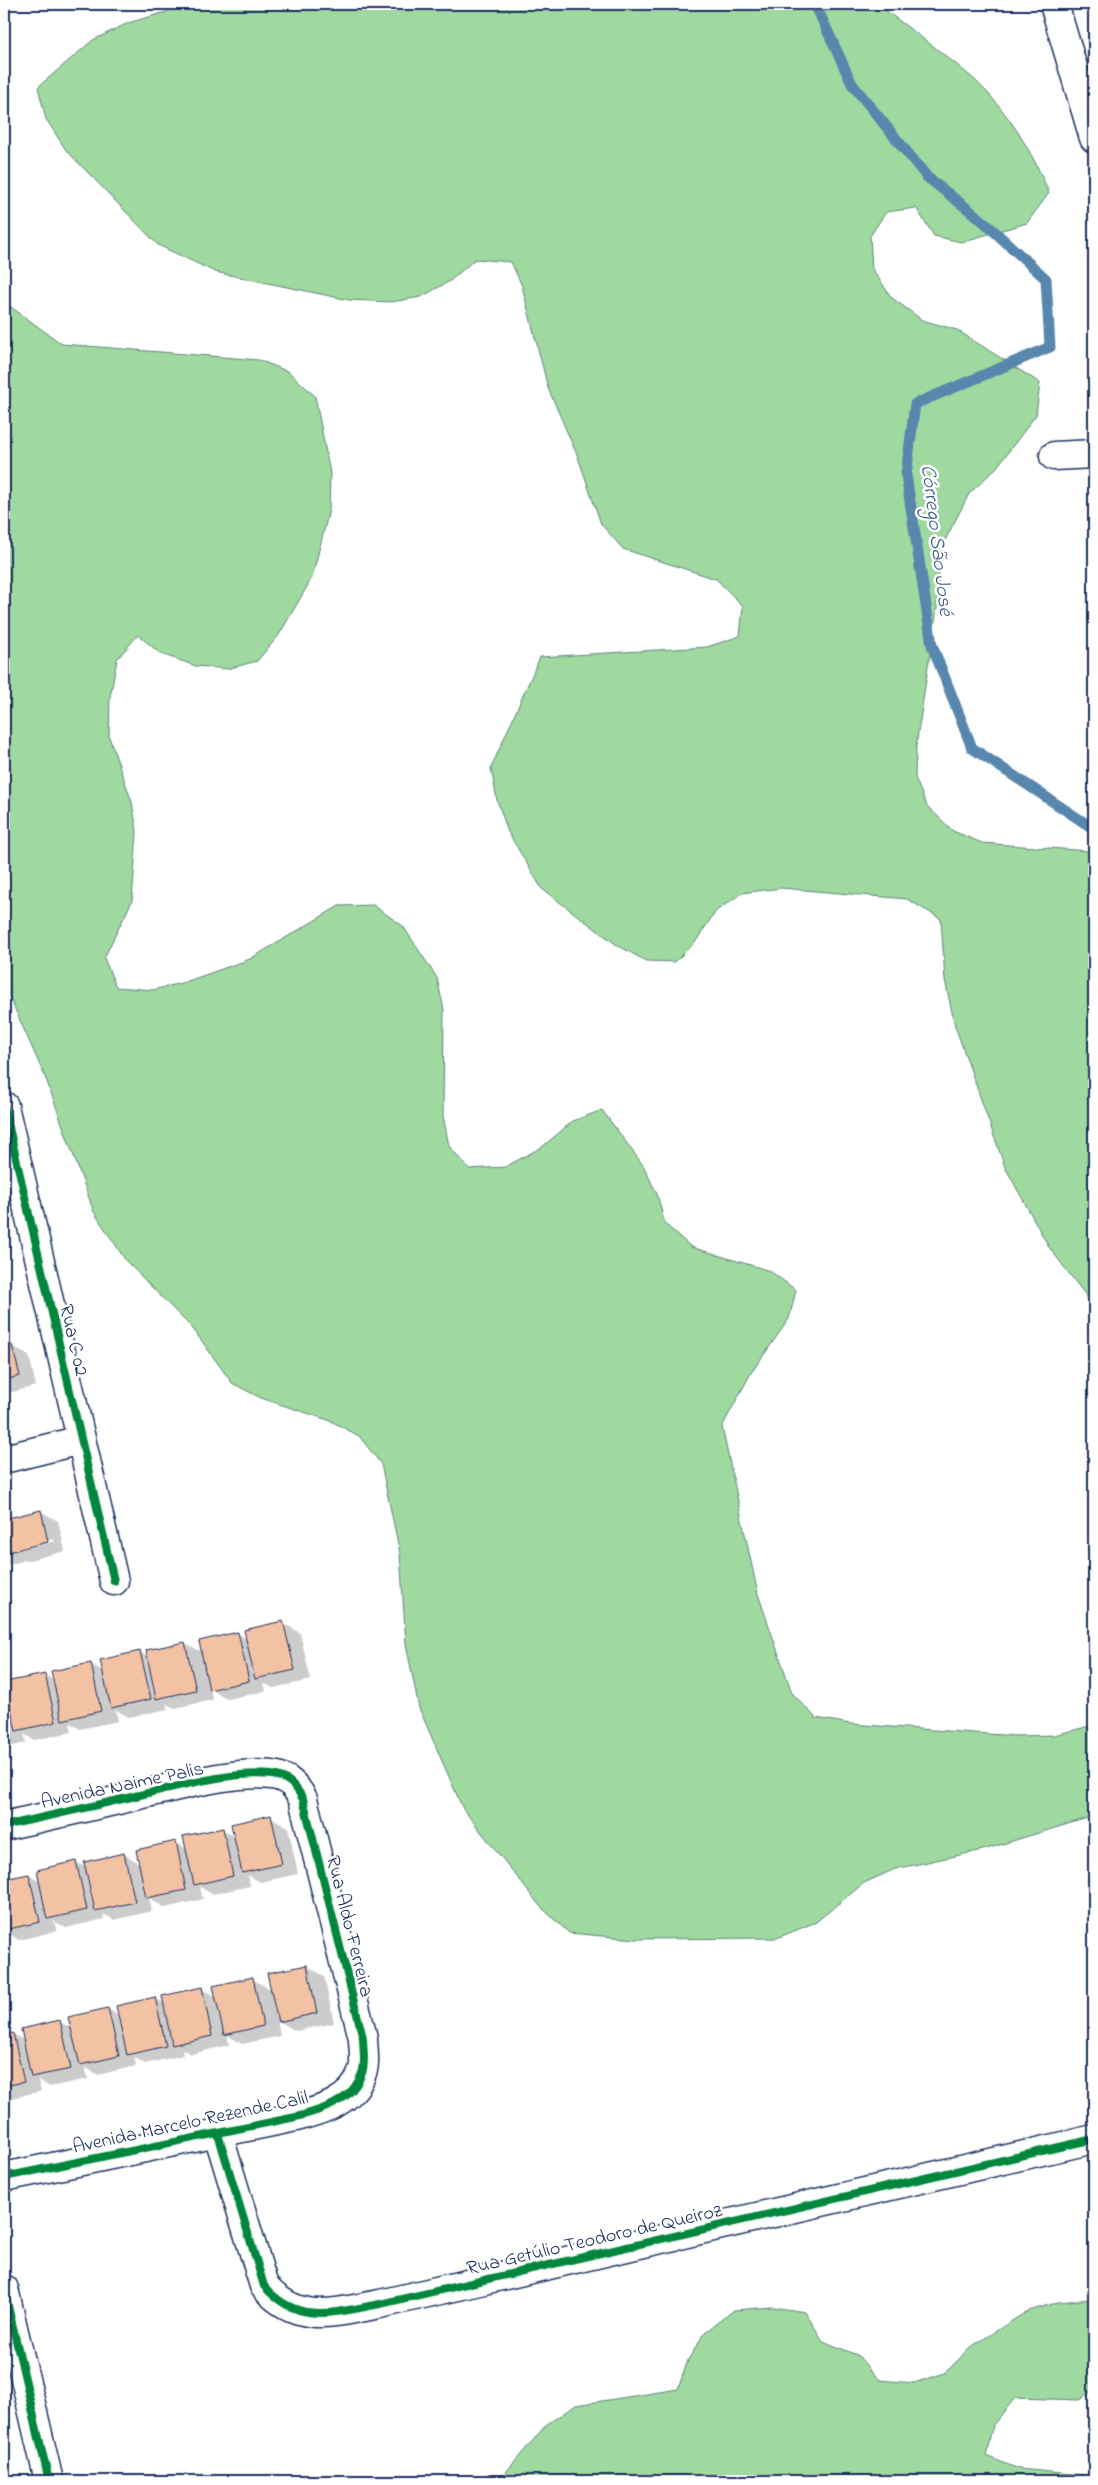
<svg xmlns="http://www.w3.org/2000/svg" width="1098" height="2485" viewBox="0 0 1098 2485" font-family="'Indie Flower',sans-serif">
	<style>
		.green { fill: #9fd99f; stroke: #5d847e }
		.shadow { fill: #0003; fill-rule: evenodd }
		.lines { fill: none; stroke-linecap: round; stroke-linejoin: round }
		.stream { stroke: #5987ae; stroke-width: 11 }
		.building { fill: #f3c1a3; stroke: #1b2f5e }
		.minor-casing { stroke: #1b2f5e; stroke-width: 31 }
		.minor { stroke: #fff; stroke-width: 28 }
		.cycleway-casing { stroke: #fff; stroke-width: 11 }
		.cycleway { stroke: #00873e; stroke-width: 8 }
		.labels { text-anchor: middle; stroke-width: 5; stroke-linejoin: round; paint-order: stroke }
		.street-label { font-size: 20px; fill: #1b2f5e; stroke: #fff }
		.water-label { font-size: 21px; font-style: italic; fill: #3a5b86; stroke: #fff }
	</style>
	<rect width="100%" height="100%" fill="#fff"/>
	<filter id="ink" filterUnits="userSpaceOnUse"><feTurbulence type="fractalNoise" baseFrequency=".02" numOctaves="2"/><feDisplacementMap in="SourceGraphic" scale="10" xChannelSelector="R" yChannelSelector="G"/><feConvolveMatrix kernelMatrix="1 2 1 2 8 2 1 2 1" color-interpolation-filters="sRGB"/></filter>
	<g filter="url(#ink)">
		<g class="green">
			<path d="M193 4H881L880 6C912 31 947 55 977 82 1009 113 1033 153 1049 193L1027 223 961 242 934 236 916 208 886 212 870 236 872 269 892 298 922 320 957 330 1040 383 1036 415 997 467 969 494 941 548 937 608 916 746 915 778 927 806 953 831 982 843 1089 851 1094 848V1310L1087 1297 1049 1247 1005 1167 955 1026 945 980 941 919 907 899 781 888 742 893 716 911 696 941 675 962 646 961 617 945 542 889 508 832 497 800 491 768 540 657 707 647 740 636 743 606 716 579 623 549 601 524 578 457 548 388 522 286 511 262 475 259 450 281 421 297 391 302 349 300 215 272 158 245 66 150 46 119 38 87 93 40 128 23Z"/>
			<polygon points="4,302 62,344 259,360 289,372 315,396 330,473 329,510 312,578 279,635 257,661 227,669 196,666 161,654 138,635 117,659 110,697 109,737 132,802 137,831 132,901 104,958 116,987 153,990 185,982 250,959 339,906 373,905 403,926 437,978 444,1010 443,1116 449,1146 469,1169 505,1167 542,1147 573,1121 602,1110 643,1165 657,1194 665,1224 691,1247 770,1271 796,1290 789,1319 751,1373 722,1427 758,1594 792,1693 816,1718 851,1724 1015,1736 1054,1735 1094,1725 1094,1816 983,1850 895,1869 864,1883 816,1922 777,1938 636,1939 569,1933 540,1906 463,1809 419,1708 406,1644 400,1553 381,1464 359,1436 331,1421 261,1398 232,1383 193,1329 126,1261 94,1212 46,1079 7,991 4,980"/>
			<polygon points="1091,2299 1094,2302 1094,2391 1079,2400 1015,2398 993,2425 986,2456 1019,2469 1094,2476 1094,2481 505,2481 506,2472 547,2424 576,2405 678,2389 688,2360 705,2332 734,2310 773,2307 805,2312 823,2341 857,2355 880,2380 914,2383 945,2373 971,2347 1026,2312 1058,2302"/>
		</g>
		<g class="shadow">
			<polygon points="12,1346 29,1356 36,1386 4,1394 4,1348"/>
			<path d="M40 1511 58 1521 65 1551 26 1561 22 1558 23 1561 4 1566V1520ZM54 1539 55 1541 21 1550V1547Z"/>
			<polygon points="283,1623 300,1633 311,1680 273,1688 264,1683 266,1691 228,1699 210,1689 213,1700 175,1708 166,1704 168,1709 129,1717 116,1710 118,1721 80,1729 70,1723 72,1732 34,1740 24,1734 26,1743 4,1748 4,1690 9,1692 45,1675 54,1680 91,1664 104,1672 140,1652 148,1657 185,1643 203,1653 238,1634 247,1639"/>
			<polygon points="271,1817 288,1827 298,1874 260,1882 248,1875 250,1886 212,1894 200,1887 203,1899 165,1908 149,1898 152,1911 114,1920 103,1914 104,1919 66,1928 54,1921 57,1931 19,1940 4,1931 4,1880 28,1875 40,1882 76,1862 87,1868 124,1854 140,1864 175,1842 187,1849 222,1829 235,1837"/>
			<polygon points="307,1966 324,1976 334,2023 296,2031 277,2020 280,2036 242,2044 227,2035 229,2045 191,2054 182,2049 183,2055 145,2064 134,2057 136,2066 98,2075 85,2067 88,2079 50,2087 38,2080 41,2091 4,2100 4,2036 13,2034 25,2041 60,2022 73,2029 108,2009 119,2016 155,1998 165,2004 201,1989 217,1997 252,1979 272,1990"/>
		</g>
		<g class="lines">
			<polyline class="stream" points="815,4 852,84 927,177 983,221 1046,279 1050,347 915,404 906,475 932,645 972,748 1094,829"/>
		</g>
		<g class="building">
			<polygon points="12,1345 20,1376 4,1380 4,1347"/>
			<polygon points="41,1510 48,1542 8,1552 4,1534 4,1519"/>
			<polygon points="283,1621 295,1670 255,1679 244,1630"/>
			<polygon points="238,1632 249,1681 209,1690 199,1641"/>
			<polygon points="185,1642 196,1690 156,1699 146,1650"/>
			<polygon points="140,1651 151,1699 111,1708 100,1660"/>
			<polygon points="91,1663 101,1711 62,1720 51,1671"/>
			<polygon points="45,1674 56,1722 16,1731 5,1682"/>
			<polygon points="4,1709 9,1734 4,1735"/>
			<polygon points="271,1815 282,1864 242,1873 231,1824"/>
			<polygon points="223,1828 233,1876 194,1885 183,1836"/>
			<polygon points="176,1841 186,1890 146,1898 136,1850"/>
			<polygon points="124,1853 135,1902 95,1911 84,1862"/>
			<polygon points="76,1861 87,1910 47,1919 37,1870"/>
			<polygon points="29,1874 40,1922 4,1930 4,1879"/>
			<polygon points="307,1965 317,2013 278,2022 267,1973"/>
			<polygon points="253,1977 263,2026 224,2035 213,1986"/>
			<polygon points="202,1987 212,2036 172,2045 162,1996"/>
			<polygon points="155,1997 166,2046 127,2055 116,2006"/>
			<polygon points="108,2008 119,2056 80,2065 68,2017"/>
			<polygon points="60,2020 71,2069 31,2077 21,2029"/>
			<polygon points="13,2033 24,2082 4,2086 4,2035"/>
		</g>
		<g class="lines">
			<defs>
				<g id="minor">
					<polyline points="1054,4 1094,138"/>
					<polyline points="1054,456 1094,454"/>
					<polyline points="4,1106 114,1581"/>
					<polyline points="4,1459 81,1440"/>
					<path d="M4 1826C53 1815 103 1804 152 1792 188 1784 235 1771 272 1775 288 1777 296 1786 303 1799L363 2038C363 2048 366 2064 362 2073 352 2102 322 2110 296 2117L4 2177"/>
					<path d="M218 2134 264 2286C298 2326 336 2312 380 2304L1094 2139"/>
					<polyline points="4,2289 49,2481"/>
				</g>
			</defs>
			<use href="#minor" class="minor-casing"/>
			<use href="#minor" class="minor"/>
			<defs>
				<g id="cycleway">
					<polyline points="4,1106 114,1581"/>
					<path d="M4 1826C53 1815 103 1804 152 1792 188 1784 235 1771 272 1775 288 1777 296 1786 303 1799L363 2038C363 2048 366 2064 362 2073 352 2102 322 2110 296 2117L4 2177"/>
					<path d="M218 2134 264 2286C298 2326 336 2312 380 2304L1094 2139"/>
					<polyline points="4,2289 49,2481"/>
				</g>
			</defs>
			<use href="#cycleway" class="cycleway-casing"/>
			<use href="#cycleway" class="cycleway"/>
		</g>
	</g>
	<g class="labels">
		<g class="street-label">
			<text transform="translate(75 1340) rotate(77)" y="7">Rua C 02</text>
			<text transform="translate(122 1784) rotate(-12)" y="7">Avenida Naime Palis</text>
			<text transform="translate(351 1926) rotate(76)" y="7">Rua Aldo Ferreira</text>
			<text transform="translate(190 2121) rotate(-12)" y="7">Avenida Marcelo Rezende Calil</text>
			<text transform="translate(594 2238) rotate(-13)" y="7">Rua Getúlio Teodoro de Queiroz</text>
		</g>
		<g class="water-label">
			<text transform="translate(938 540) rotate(83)" y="7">Córrego São José</text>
		</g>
	</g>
	<rect width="1098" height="2485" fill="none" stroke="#fff" stroke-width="20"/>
	<rect x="10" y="10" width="1078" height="2465" fill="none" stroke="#1b2f5e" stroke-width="2" filter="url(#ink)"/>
</svg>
